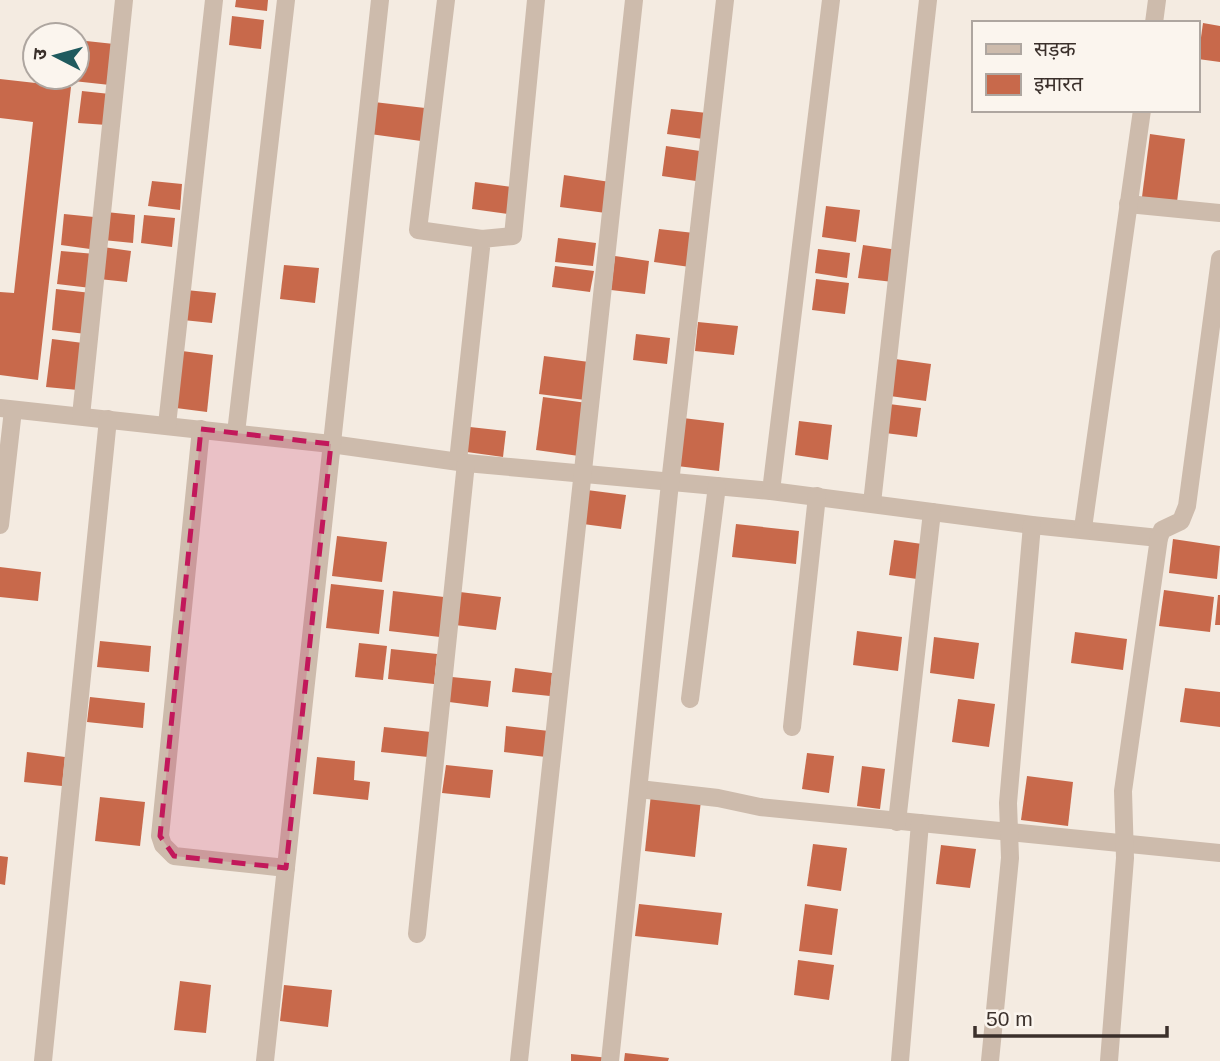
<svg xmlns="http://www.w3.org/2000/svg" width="1220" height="1061" viewBox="0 0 1220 1061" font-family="Helvetica,'Noto Sans Devanagari',sans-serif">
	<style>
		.building { fill: #c8694b }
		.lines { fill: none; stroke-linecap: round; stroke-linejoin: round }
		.minor { stroke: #cdbbac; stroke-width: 18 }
		.marked { fill: #c2185b; fill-opacity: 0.2; stroke: #c2185b; stroke-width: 5; stroke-dasharray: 14 9; stroke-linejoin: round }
	</style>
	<rect width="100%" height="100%" fill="#f4ebe1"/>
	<g class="building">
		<polygon points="236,0 268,0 267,11 235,7"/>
		<polygon points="232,16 264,20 261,49 229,45"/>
		<polygon points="1203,23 1220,26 1220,62 1198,59"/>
		<polygon points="77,40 114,44 110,85 55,79 55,77 77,77"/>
		<polygon points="0,79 71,87 38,380 0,375 0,292 14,293 33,122 0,118"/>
		<polygon points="82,91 110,94 107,125 78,123"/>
		<polygon points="374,102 425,108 421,141 370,134"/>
		<polygon points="671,109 707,113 703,139 667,134"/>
		<polygon points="1150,134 1185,139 1177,202 1142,197"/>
		<polygon points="666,146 700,151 696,181 662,176"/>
		<polygon points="564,175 610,182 606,213 560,207"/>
		<polygon points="152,181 182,184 180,210 148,206"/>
		<polygon points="475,182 512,187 508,214 472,209"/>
		<polygon points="826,206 860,210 856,242 822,237"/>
		<polygon points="106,212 135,215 133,243 103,240"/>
		<polygon points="64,214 94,217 90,249 61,245"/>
		<polygon points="144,215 175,218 172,247 141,243"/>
		<polygon points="659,229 694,233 690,267 654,262"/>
		<polygon points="558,238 596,243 593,266 555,262"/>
		<polygon points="863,245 898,250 893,282 858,278"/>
		<polygon points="103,247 131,251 127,282 99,279"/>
		<polygon points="818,249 850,253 847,278 815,273"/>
		<polygon points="61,251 95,254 91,288 57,284"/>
		<polygon points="615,256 649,261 645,294 611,290"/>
		<polygon points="284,265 319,268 315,303 280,299"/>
		<polygon points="555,266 594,271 590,292 552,287"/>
		<polygon points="816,279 849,283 845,314 812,310"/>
		<polygon points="56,289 91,293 86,334 52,330"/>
		<polygon points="186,290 216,293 212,323 183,320"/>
		<polygon points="698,322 738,326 734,355 695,351"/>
		<polygon points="636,334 670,338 667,364 633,360"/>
		<polygon points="52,339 83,343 78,390 46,387"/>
		<polygon points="182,351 213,355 207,412 176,408"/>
		<polygon points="544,356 589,362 585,400 539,394"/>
		<polygon points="895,359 931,364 926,401 890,396"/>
		<polygon points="543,397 587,403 579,456 536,450"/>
		<polygon points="889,404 921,408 917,437 885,433"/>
		<polygon points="683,418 724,423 719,471 677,466"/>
		<polygon points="799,421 832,425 828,460 795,455"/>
		<polygon points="470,427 506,431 503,457 467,452"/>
		<polygon points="587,490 626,495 621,529 583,524"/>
		<polygon points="736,524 799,531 796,564 732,557"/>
		<polygon points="337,536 387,542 382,582 332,576"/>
		<polygon points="1173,539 1220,546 1217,579 1169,573"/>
		<polygon points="894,540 922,544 917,579 889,575"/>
		<polygon points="0,567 41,572 38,601 0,597"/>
		<polygon points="331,584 384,590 379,634 326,628"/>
		<polygon points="1164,590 1214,597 1210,632 1159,626"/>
		<polygon points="393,591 444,597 440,637 389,631"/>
		<polygon points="460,592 501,597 496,630 455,625"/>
		<polygon points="1218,595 1220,595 1220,625 1215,625"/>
		<polygon points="857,631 902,637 898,671 853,665"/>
		<polygon points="1075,632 1127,639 1123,670 1071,663"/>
		<polygon points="934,637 979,643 974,679 930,673"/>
		<polygon points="100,641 151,646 149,672 97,667"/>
		<polygon points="359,643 387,646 383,680 355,677"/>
		<polygon points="391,649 437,654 434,684 388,679"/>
		<polygon points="515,668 552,673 550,696 512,692"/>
		<polygon points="452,677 491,681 488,707 449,702"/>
		<polygon points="1185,688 1220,692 1220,727 1180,722"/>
		<polygon points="90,697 145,703 143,728 87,722"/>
		<polygon points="958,699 995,704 989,747 952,742"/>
		<polygon points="506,726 549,731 546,757 504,752"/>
		<polygon points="384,727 431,732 428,757 381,752"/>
		<polygon points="27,752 65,757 62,786 24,782"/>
		<polygon points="807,753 834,756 829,793 802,789"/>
		<polygon points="317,757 355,761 354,780 370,782 368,800 313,794"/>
		<polygon points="446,765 493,770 490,798 442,793"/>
		<polygon points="862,766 885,769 880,809 857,806"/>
		<polygon points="1027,776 1073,782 1068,826 1021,820"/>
		<polygon points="651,794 701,800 695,857 645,851"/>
		<polygon points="100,797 145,802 140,846 95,841"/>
		<polygon points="813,844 847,848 841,891 807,886"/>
		<polygon points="941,845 976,849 970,888 936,884"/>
		<polygon points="0,856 8,857 5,885 0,884"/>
		<polygon points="639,904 722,913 718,945 635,936"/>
		<polygon points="805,904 838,909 832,955 799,951"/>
		<polygon points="798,960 834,965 829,1000 794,995"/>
		<polygon points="180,981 211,985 206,1033 174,1030"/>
		<polygon points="284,985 332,990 328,1027 280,1021"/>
		<polygon points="625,1053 669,1058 668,1061 624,1061"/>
		<polygon points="571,1054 609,1058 608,1061 571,1061"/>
	</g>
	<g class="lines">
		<g class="minor">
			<polyline points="446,0 418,230 482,239"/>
			<polyline points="1154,23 1157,0"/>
			<polyline points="1128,204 1220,213"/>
			<polyline points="0,408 331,444 466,463 771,491 1032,525 1159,538"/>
			<polyline points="81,416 124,0"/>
			<polyline points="167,425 214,0"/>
			<polyline points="201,429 160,836 163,845 174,856 286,868"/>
			<polyline points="236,433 286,0"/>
			<polyline points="458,461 482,239 513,236 536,0"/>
			<polyline points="771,491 831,0"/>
			<polyline points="872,503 928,0"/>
			<polyline points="0,525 13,410"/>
			<polyline points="1083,528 1142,110"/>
			<polyline points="690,699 717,486"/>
			<polyline points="792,727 817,496"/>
			<polyline points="639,789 718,798 760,807 1220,853"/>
			<polyline points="897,822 932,512"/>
			<polyline points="417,934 466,463"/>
			<polyline points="43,1061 108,419"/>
			<polyline points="265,1061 380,0"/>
			<polyline points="519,1061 634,0"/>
			<polyline points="610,1061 670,483 725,0"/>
			<polyline points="900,1061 920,823"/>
			<polyline points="990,1061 1010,858 1008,803 1032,525"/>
			<polyline points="1109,1061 1125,858 1123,791 1159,538 1162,530 1181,521 1187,506 1220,259"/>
		</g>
	</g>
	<path class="marked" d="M201 429 331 444 286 868 174 856 160 836Z"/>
	<rect x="972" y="21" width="228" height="91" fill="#fbf5ee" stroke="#aea6a0" stroke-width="2"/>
	<rect x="986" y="44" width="35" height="10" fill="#cdbbac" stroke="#aea6a0" stroke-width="2"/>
	<text x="1034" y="56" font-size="21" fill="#3b302b">सड़क</text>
	<rect x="986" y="74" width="35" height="21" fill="#c8694b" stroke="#aea6a0" stroke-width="2"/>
	<text x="1034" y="91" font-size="21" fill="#3b302b">इमारत</text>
	<g transform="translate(56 56) rotate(276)"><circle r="33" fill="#fbf5ee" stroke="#aea6a0" stroke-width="2"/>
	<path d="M0-5L12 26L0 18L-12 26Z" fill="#1f5a5e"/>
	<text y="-10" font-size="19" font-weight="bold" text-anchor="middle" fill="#3b302b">उ</text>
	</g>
	<path d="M975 1026v10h192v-10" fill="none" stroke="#3b302b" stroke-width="3.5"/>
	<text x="986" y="1026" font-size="21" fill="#3b302b" stroke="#fbf5ee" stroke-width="5" paint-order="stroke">50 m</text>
</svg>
